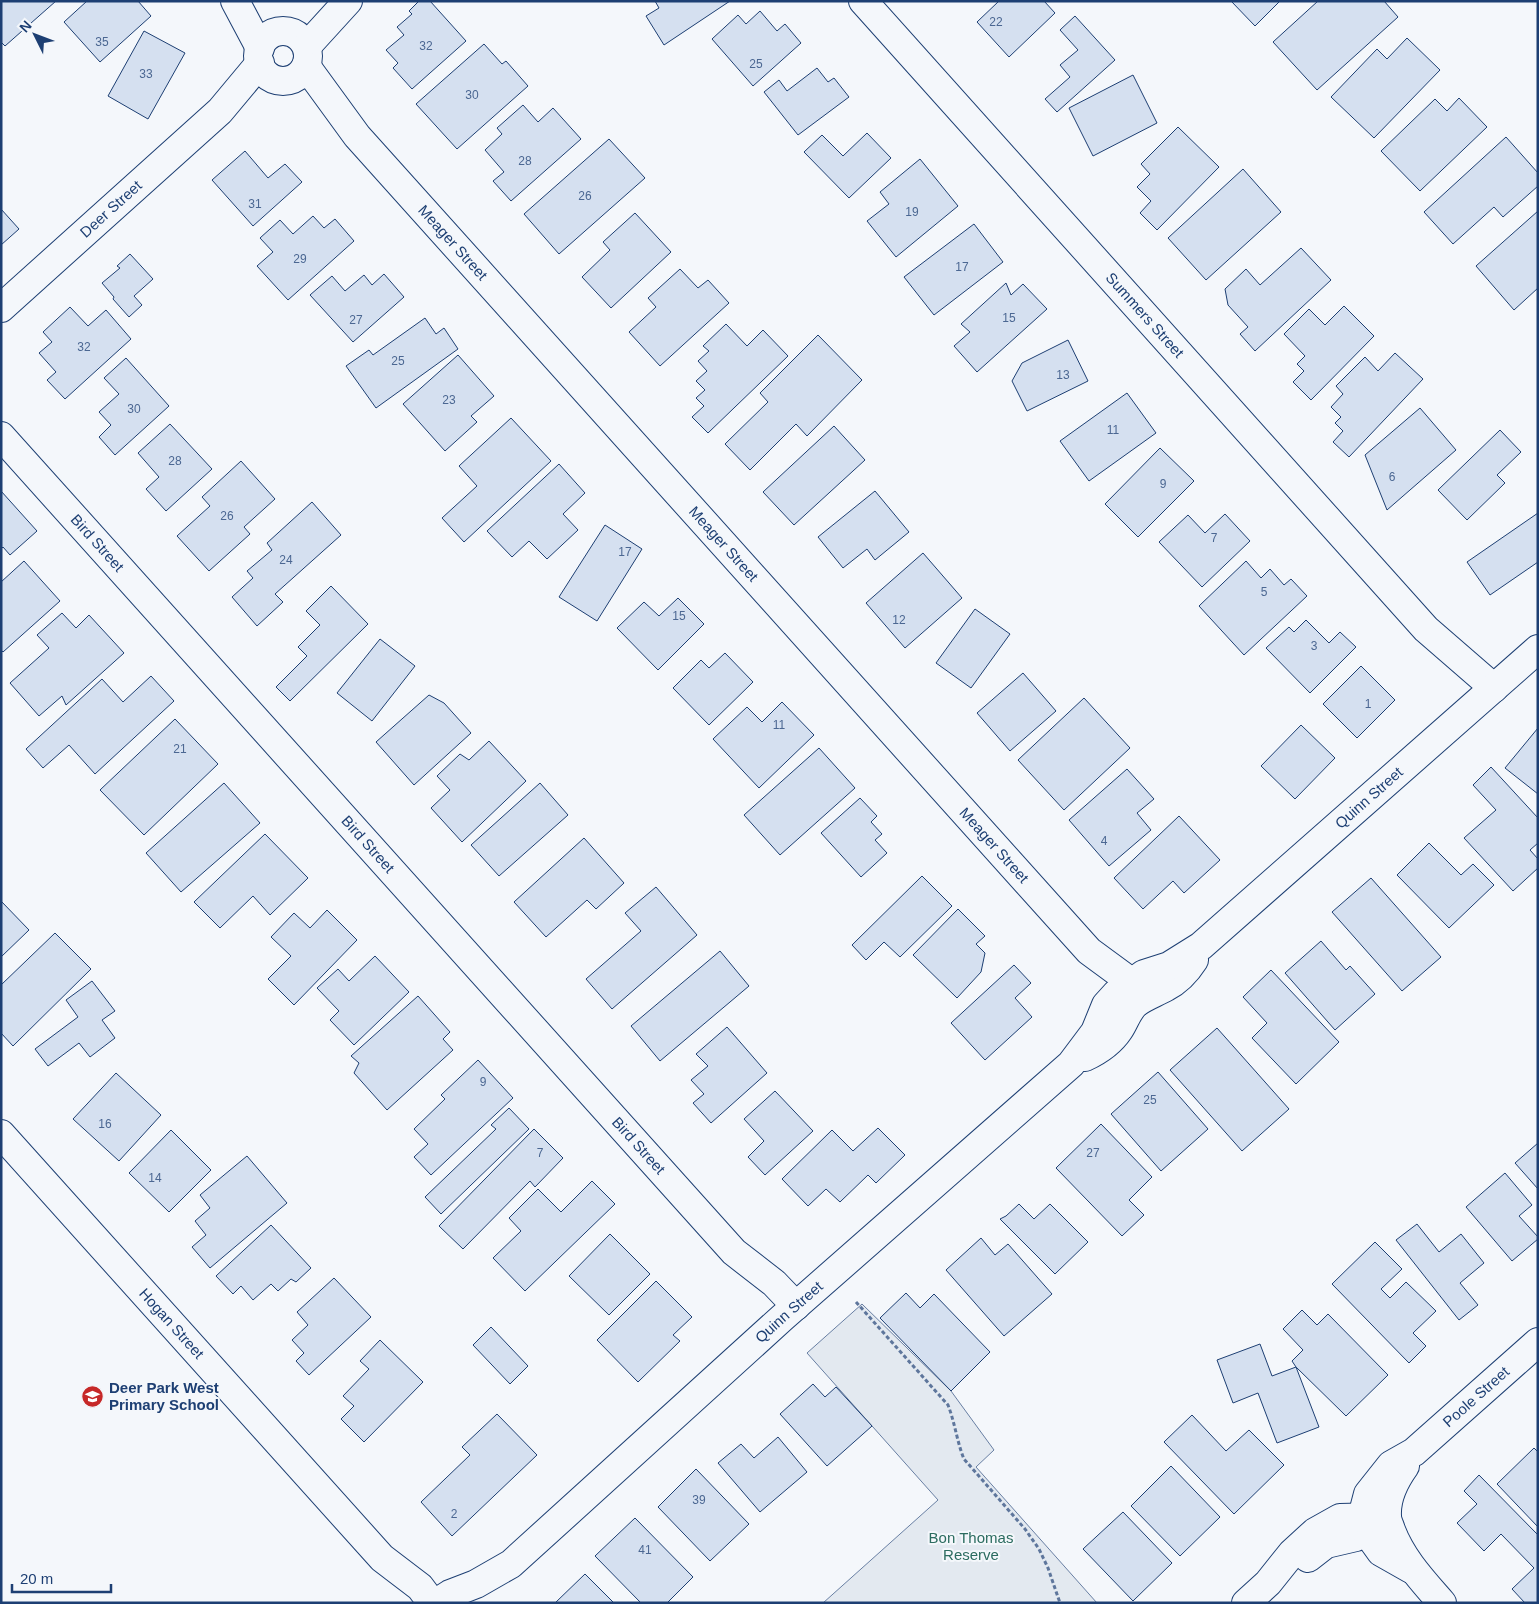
<svg xmlns="http://www.w3.org/2000/svg" width="1539" height="1604" viewBox="0 0 1539 1604" font-family="Helvetica,sans-serif">
	<style>
		.green { fill: #e3e9f0; stroke: #687fa3 }
		.building { fill: #d5e0f0; stroke: #1d3f73 }
		.lines { fill: none; stroke-linecap: round; stroke-linejoin: round }
		.street-casing { stroke: #1d3f73; stroke-width: 30 }
		.path { stroke: #5e769c; stroke-width: 3; stroke-dasharray: 4 2.5; stroke-linecap: butt }
		.street { stroke: #f4f7fb; stroke-width: 28 }
		.labels { text-anchor: middle; stroke-width: 4; stroke-linejoin: round; paint-order: stroke }
		.number-label { font-size: 12px; fill: #4b6792 }
		.street-label { font-size: 15px; fill: #1d3f73; stroke: #f4f7fb }
		.poi-label { font-size: 15px; font-weight: bold; fill: #1d3f73; stroke: #f4f7fb; text-anchor: start }
		.park-label { font-size: 15px; fill: #2c6c60; stroke: #f4f7fb }
	</style>
	<rect width="100%" height="100%" fill="#f4f7fb"/>
	<polygon class="green" points="862,1304 951,1391 994,1450 976,1467 1097,1603 823,1603 938,1500 807,1353"/>
	<g class="building">
		<polygon points="1,1 56,1 5,46 1,42"/>
		<polygon points="87,1 138,1 151,16 100,62 64,22"/>
		<polygon points="419,1 430,1 466,41 412,89 393,68 398,63 386,50 404,35 397,27 412,14 409,11"/>
		<polygon points="655,1 730,1 664,45 646,16 659,8"/>
		<polygon points="999,1 1044,1 1055,13 1009,57 977,22"/>
		<polygon points="1231,1 1280,1 1255,26"/>
		<polygon points="1318,1 1384,1 1398,17 1317,90 1273,42"/>
		<polygon points="760,11 777,31 785,24 801,43 753,86 712,39 738,15 746,24"/>
		<polygon points="1075,16 1115,60 1057,112 1045,99 1070,77 1060,65 1078,50 1060,30"/>
		<polygon points="144,31 185,53 148,119 108,96"/>
		<polygon points="1407,38 1440,70 1374,138 1331,97 1377,49 1387,59"/>
		<polygon points="484,44 502,64 506,61 528,86 457,149 416,104"/>
		<polygon points="817,68 828,82 834,78 849,97 798,135 764,92 779,80 787,91"/>
		<polygon points="1133,75 1157,123 1093,156 1069,108"/>
		<polygon points="1459,98 1487,127 1420,191 1381,151 1435,99 1447,111"/>
		<polygon points="523,105 538,122 553,108 581,139 511,201 493,181 504,172 485,150 502,134 497,128"/>
		<polygon points="1178,127 1219,167 1157,230 1140,213 1151,201 1137,187 1150,174 1141,164"/>
		<polygon points="867,133 891,158 849,198 804,152 822,135 843,156"/>
		<polygon points="1506,137 1538,173 1538,186 1503,217 1494,207 1453,244 1424,212"/>
		<polygon points="609,139 645,178 559,254 524,214"/>
		<polygon points="245,151 268,178 285,164 302,182 253,226 212,180"/>
		<polygon points="920,159 958,206 896,257 867,221 889,204 880,192"/>
		<polygon points="1243,169 1281,212 1206,280 1168,238"/>
		<polygon points="1,209 19,229 1,245"/>
		<polygon points="1538,211 1538,288 1514,310 1476,266"/>
		<polygon points="635,213 671,252 611,308 582,277 610,250 603,242"/>
		<polygon points="313,216 324,228 335,219 354,241 288,300 257,266 273,252 260,238 280,220 293,234"/>
		<polygon points="974,224 1003,262 934,315 904,277"/>
		<polygon points="1301,248 1331,280 1255,351 1240,334 1248,327 1228,305 1225,289 1246,269 1260,285"/>
		<polygon points="130,254 153,279 134,296 142,305 129,317 113,299 114,297 102,283 120,268 117,266"/>
		<polygon points="680,269 698,288 708,280 729,303 660,366 629,332 656,307 648,298"/>
		<polygon points="384,274 404,297 353,342 310,295 332,276 345,291 364,275 372,285"/>
		<polygon points="1006,283 1011,295 1023,284 1047,309 977,372 954,346 970,332 961,324"/>
		<polygon points="1344,306 1374,336 1311,400 1293,382 1304,371 1297,364 1305,356 1284,334 1309,309 1325,325"/>
		<polygon points="70,307 88,326 106,310 131,339 65,399 47,380 56,372 39,353 52,342 43,332"/>
		<polygon points="425,318 436,334 444,328 458,349 376,408 346,366 369,350 373,355"/>
		<polygon points="726,324 747,346 763,330 788,356 708,433 692,417 704,406 696,398 705,390 696,381 707,371 698,361 709,351 703,346"/>
		<polygon points="818,335 862,380 807,436 796,424 750,470 725,444 768,402 760,393"/>
		<polygon points="1068,340 1088,381 1027,411 1012,381 1022,363"/>
		<polygon points="1395,353 1423,379 1349,457 1333,442 1343,431 1335,423 1341,417 1331,407 1343,394 1336,386 1365,357 1378,371"/>
		<polygon points="458,355 494,396 471,416 477,422 445,451 403,404"/>
		<polygon points="126,358 169,406 115,455 99,437 111,425 99,412 119,394 104,378"/>
		<polygon points="1127,393 1156,433 1089,481 1060,441"/>
		<polygon points="1420,408 1456,450 1387,510 1365,455"/>
		<polygon points="511,418 551,461 464,542 442,518 477,486 459,466"/>
		<polygon points="170,424 212,469 166,511 146,489 159,477 138,453"/>
		<polygon points="834,426 865,460 794,525 763,492"/>
		<polygon points="1500,430 1521,452 1497,475 1505,483 1467,520 1438,490"/>
		<polygon points="1160,448 1194,481 1138,537 1105,504"/>
		<polygon points="241,461 275,499 244,527 250,534 209,571 177,536 210,506 202,497"/>
		<polygon points="559,464 585,493 563,514 578,530 547,559 529,541 512,557 487,531"/>
		<polygon points="1,491 37,531 10,555 3,547 1,549"/>
		<polygon points="875,491 909,532 875,560 867,549 843,568 818,537"/>
		<polygon points="312,502 341,535 275,594 283,602 257,626 232,597 253,578 247,571 272,550 267,543"/>
		<polygon points="1538,513 1538,562 1490,595 1467,562"/>
		<polygon points="1225,514 1250,541 1202,587 1159,542 1188,515 1205,533"/>
		<polygon points="605,525 642,549 597,621 559,597"/>
		<polygon points="923,553 962,598 905,648 866,603"/>
		<polygon points="24,561 60,601 3,652 1,650 1,582"/>
		<polygon points="1246,561 1261,578 1270,569 1284,585 1291,579 1307,596 1244,655 1199,606"/>
		<polygon points="331,586 368,624 290,701 276,687 307,656 298,647 320,625 306,611"/>
		<polygon points="678,598 704,624 658,670 617,628 644,602 659,616"/>
		<polygon points="975,609 1010,634 971,688 936,663"/>
		<polygon points="62,613 76,628 89,615 124,653 66,705 62,696 39,716 10,683 49,648 37,635"/>
		<polygon points="1306,620 1329,643 1340,632 1356,647 1310,693 1266,648 1289,627 1294,632"/>
		<polygon points="380,639 415,666 372,721 337,693"/>
		<polygon points="725,653 753,682 709,725 673,688 701,660 709,668"/>
		<polygon points="1361,666 1395,700 1357,738 1323,704"/>
		<polygon points="1023,673 1056,711 1010,751 977,713"/>
		<polygon points="151,676 174,701 95,774 69,745 43,768 26,749 102,679 123,702"/>
		<polygon points="429,695 444,703 471,733 414,785 376,742"/>
		<polygon points="1084,698 1130,748 1064,810 1018,760"/>
		<polygon points="782,702 814,735 759,788 713,739 747,707 762,722"/>
		<polygon points="175,719 218,764 144,835 100,790"/>
		<polygon points="1301,725 1335,758 1295,799 1261,766"/>
		<polygon points="1538,728 1538,794 1505,768"/>
		<polygon points="489,741 526,781 462,842 431,808 450,790 437,776 460,754 469,760"/>
		<polygon points="819,748 855,788 780,855 744,815"/>
		<polygon points="1491,767 1538,818 1538,843 1530,850 1538,859 1538,868 1513,891 1464,838 1496,810 1473,785"/>
		<polygon points="1127,769 1154,799 1137,813 1151,830 1109,866 1069,820"/>
		<polygon points="224,783 260,823 181,892 146,853"/>
		<polygon points="540,783 568,815 499,876 471,845"/>
		<polygon points="860,798 877,816 871,822 882,834 875,840 887,853 861,877 821,833"/>
		<polygon points="1179,816 1220,860 1184,893 1173,881 1143,909 1114,878"/>
		<polygon points="265,834 308,878 270,915 253,896 220,928 194,902"/>
		<polygon points="584,838 624,883 596,909 587,900 546,937 514,902"/>
		<polygon points="1429,843 1461,875 1473,864 1494,885 1449,928 1397,875"/>
		<polygon points="922,876 952,906 900,957 884,942 866,960 852,945"/>
		<polygon points="1371,878 1441,957 1402,991 1332,912"/>
		<polygon points="656,887 697,935 612,1009 586,979 641,931 625,913"/>
		<polygon points="1,901 29,930 1,957"/>
		<polygon points="958,909 985,936 976,944 985,953 981,972 957,998 913,955"/>
		<polygon points="327,910 357,940 294,1005 268,979 291,956 271,937 294,913 310,928"/>
		<polygon points="55,933 91,969 13,1046 1,1033 1,985"/>
		<polygon points="1321,941 1346,970 1350,966 1375,994 1335,1030 1285,973"/>
		<polygon points="720,951 749,986 660,1061 631,1026"/>
		<polygon points="375,956 409,992 354,1045 330,1020 339,1011 317,988 338,969 349,981"/>
		<polygon points="1014,965 1031,983 1015,998 1032,1017 985,1060 951,1023"/>
		<polygon points="1271,970 1339,1042 1296,1084 1252,1038 1267,1023 1243,997"/>
		<polygon points="92,981 115,1011 102,1020 115,1038 90,1057 79,1043 48,1066 35,1049 78,1017 66,1000"/>
		<polygon points="418,996 450,1032 443,1039 453,1050 387,1110 354,1073 359,1063 351,1056"/>
		<polygon points="727,1027 767,1073 711,1123 693,1103 704,1094 691,1080 708,1066 696,1054"/>
		<polygon points="1217,1028 1289,1109 1242,1151 1170,1070"/>
		<polygon points="478,1060 513,1098 431,1175 414,1157 428,1144 414,1129 445,1099 441,1095"/>
		<polygon points="1158,1072 1208,1129 1161,1171 1111,1114"/>
		<polygon points="116,1073 161,1115 119,1161 73,1119"/>
		<polygon points="775,1091 813,1131 765,1175 748,1157 764,1141 744,1119"/>
		<polygon points="509,1108 529,1129 441,1214 425,1197 496,1129 491,1125"/>
		<polygon points="1101,1124 1152,1177 1129,1200 1144,1215 1122,1236 1056,1168"/>
		<polygon points="878,1128 905,1155 876,1183 868,1175 840,1202 826,1189 808,1206 782,1179 832,1130 853,1151"/>
		<polygon points="534,1129 563,1158 535,1187 530,1181 463,1249 439,1226"/>
		<polygon points="171,1130 211,1170 169,1212 129,1173"/>
		<polygon points="1538,1143 1538,1189 1515,1163"/>
		<polygon points="247,1156 287,1203 210,1268 192,1247 206,1235 195,1221 210,1208 200,1195"/>
		<polygon points="1505,1173 1532,1205 1519,1216 1538,1237 1538,1239 1512,1261 1466,1207"/>
		<polygon points="592,1181 615,1204 525,1291 493,1258 521,1231 509,1218 538,1189 561,1212"/>
		<polygon points="1019,1204 1034,1219 1050,1204 1088,1242 1055,1274 1000,1219 1006,1216"/>
		<polygon points="1417,1224 1439,1252 1461,1234 1484,1263 1460,1283 1478,1305 1459,1320 1396,1240"/>
		<polygon points="271,1225 311,1268 296,1282 291,1279 278,1291 271,1284 253,1300 241,1286 233,1294 216,1276"/>
		<polygon points="610,1234 650,1274 609,1315 569,1276"/>
		<polygon points="981,1238 995,1255 1008,1244 1052,1294 1004,1336 946,1270"/>
		<polygon points="1375,1242 1402,1269 1381,1289 1390,1298 1406,1282 1436,1311 1413,1333 1426,1346 1409,1363 1332,1284"/>
		<polygon points="334,1278 371,1317 309,1375 296,1361 304,1353 292,1340 308,1325 297,1312"/>
		<polygon points="656,1281 692,1317 673,1335 680,1341 638,1382 597,1340"/>
		<polygon points="906,1293 920,1308 934,1294 990,1352 951,1391 880,1318"/>
		<polygon points="1302,1310 1317,1325 1328,1314 1388,1375 1346,1416 1296,1367 1292,1361 1303,1350 1283,1329"/>
		<polygon points="491,1327 528,1366 510,1384 473,1345"/>
		<polygon points="380,1340 423,1382 364,1442 341,1419 354,1406 343,1396 369,1369 360,1361"/>
		<polygon points="1260,1344 1272,1376 1296,1367 1319,1427 1277,1443 1258,1393 1233,1403 1217,1360"/>
		<polygon points="813,1384 825,1397 836,1387 872,1426 827,1466 780,1414"/>
		<polygon points="497,1414 537,1455 452,1536 421,1502 470,1455 462,1447"/>
		<polygon points="1192,1415 1226,1451 1249,1430 1284,1465 1234,1514 1164,1442"/>
		<polygon points="778,1437 807,1472 760,1512 718,1463 741,1444 754,1458"/>
		<polygon points="1534,1448 1538,1452 1538,1527 1497,1484"/>
		<polygon points="1171,1466 1220,1517 1180,1556 1131,1506"/>
		<polygon points="696,1469 749,1524 710,1561 658,1507"/>
		<polygon points="1479,1475 1538,1535 1538,1603 1525,1603 1512,1589 1534,1568 1501,1534 1484,1551 1457,1523 1477,1504 1464,1491"/>
		<polygon points="1123,1512 1172,1563 1133,1601 1083,1549"/>
		<polygon points="635,1518 693,1577 667,1603 641,1603 595,1556"/>
		<polygon points="585,1574 614,1603 555,1603"/>
	</g>
	<g class="lines">
		<defs>
			<g id="street">
				<polyline points="235,1 260,48"/>
				<path id="s1" d="M863 1 1426 629 1494 688"/>
				<circle cx="283" cy="56" r="25"/>
				<polyline points="307,46 348,1"/>
				<path id="s2" d="M306 66 357 136 1089 951 1123 976 1129 984 1136 1003"/>
				<path id="s3" d="M1 308 220 111 260 63"/>
				<path id="s4" d="M1 436 734 1252 774 1283 796 1306"/>
				<path d="M1085 1057C1098 1051 1111 1042 1119 1030 1125 1021 1127 1012 1135 1004 1145 996 1156 993 1166 987 1178 981 1187 971 1194 960"/>
				<path id="s5" d="M1 1134 382 1558 420 1587 432 1603"/>
				<path d="M1405 1466C1395 1480 1386 1498 1387 1516 1387 1521 1390 1526 1391 1530 1402 1559 1422 1580 1442 1603"/>
				<polyline points="1308,1558 1326,1544 1356,1537 1381,1521"/>
				<path id="s6" d="M1411 1569 1381 1552 1366 1531 1362 1517 1368 1494 1391 1465 1414 1452 1538 1342"/>
				<path id="s7" d="M436 1603 450 1594 476 1584 511 1564 782 1318 1071 1064 1095 1032 1106 1005 1116 994 1144 974 1169 966 1201 946 1538 649"/>
				<polyline points="1246,1603 1268,1583 1292,1553 1315,1532 1340,1518 1381,1517"/>
			</g>
		</defs>
		<use href="#street" class="street-casing"/>
		<path class="path" d="M856 1302 948 1405C955 1423 957 1442 964 1459L1025 1529 1039 1549 1048 1568 1060 1603"/>
		<use href="#street" class="street"/>
	</g>
	<defs>
		<symbol id="school-disc" viewBox="-11 -11 22 22"><circle r="9.5" fill="#c62828" stroke="#f4f7fb"/><path d="M0-5L7-2L0 1L-7-2ZM-4 1L0 2.5L4 1V4Q0 6-4 4Z" fill="#fff"/></symbol>
	</defs>
	<g fill-rule="evenodd">
		<use href="#school-disc" x="80" y="1384" width="25" height="25"/>
	</g>
	<g class="labels">
		<g class="number-label">
			<text x="996" y="26">22</text>
			<text x="102" y="46">35</text>
			<text x="426" y="50">32</text>
			<text x="756" y="68">25</text>
			<text x="146" y="78">33</text>
			<text x="472" y="99">30</text>
			<text x="525" y="165">28</text>
			<text x="585" y="200">26</text>
			<text x="255" y="208">31</text>
			<text x="912" y="216">19</text>
			<text x="300" y="263">29</text>
			<text x="962" y="271">17</text>
			<text x="1009" y="322">15</text>
			<text x="356" y="324">27</text>
			<text x="84" y="351">32</text>
			<text x="398" y="365">25</text>
			<text x="1063" y="379">13</text>
			<text x="449" y="404">23</text>
			<text x="134" y="413">30</text>
			<text x="1113" y="434">11</text>
			<text x="175" y="465">28</text>
			<text x="1392" y="481">6</text>
			<text x="1163" y="488">9</text>
			<text x="227" y="520">26</text>
			<text x="1214" y="542">7</text>
			<text x="625" y="556">17</text>
			<text x="286" y="564">24</text>
			<text x="1264" y="596">5</text>
			<text x="679" y="620">15</text>
			<text x="899" y="624">12</text>
			<text x="1314" y="650">3</text>
			<text x="1368" y="708">1</text>
			<text x="779" y="729">11</text>
			<text x="180" y="753">21</text>
			<text x="1104" y="845">4</text>
			<text x="483" y="1086">9</text>
			<text x="1150" y="1104">25</text>
			<text x="105" y="1128">16</text>
			<text x="540" y="1157">7</text>
			<text x="1093" y="1157">27</text>
			<text x="155" y="1182">14</text>
			<text x="699" y="1504">39</text>
			<text x="454" y="1518">2</text>
			<text x="645" y="1554">41</text>
		</g>
		<g class="street-label">
			<text dy="5" stroke="none"><textPath href="#s3" startOffset="148">Deer Street</textPath></text>
			<text dy="5" stroke="none"><textPath href="#s2" startOffset="230">Meager Street</textPath></text>
			<text dy="5" stroke="none"><textPath href="#s1" startOffset="422">Summers Street</textPath></text>
			<text dy="5" stroke="none"><textPath href="#s4" startOffset="144">Bird Street</textPath></text>
			<text dy="5" stroke="none"><textPath href="#s2" startOffset="635">Meager Street</textPath></text>
			<text dy="5" stroke="none"><textPath href="#s7" startOffset="1242">Quinn Street</textPath></text>
			<text dy="5" stroke="none"><textPath href="#s4" startOffset="549">Bird Street</textPath></text>
			<text dy="5" stroke="none"><textPath href="#s2" startOffset="1040">Meager Street</textPath></text>
			<text dy="5" stroke="none"><textPath href="#s4" startOffset="954">Bird Street</textPath></text>
			<text dy="5" stroke="none"><textPath href="#s7" startOffset="460">Quinn Street</textPath></text>
			<text dy="5" stroke="none"><textPath href="#s5" startOffset="255">Hogan Street</textPath></text>
			<text dy="5" stroke="none"><textPath href="#s6" startOffset="245">Poole Street</textPath></text>
		</g>
		<g class="poi-label">
			<text x="109" y="1393">Deer Park West<tspan x="109" dy="17">Primary School</tspan></text>
		</g>
		<g class="park-label">
			<text x="971" y="1543">Bon Thomas<tspan x="971" dy="17">Reserve</tspan></text>
		</g>
	</g>
	<rect width="1539" height="1604" fill="none" stroke="#1d3f73" stroke-width="5"/>
	<g transform="translate(35 35) rotate(312)" stroke="#f4f7fb" stroke-width="4" paint-order="stroke">
	<path d="M0-4L9 19L0 12L-9 19Z" fill="#1d3f73"/>
	<text y="-8" font-size="14" font-weight="bold" text-anchor="middle" fill="#1d3f73">N</text>
	</g>
	<path d="M12 1584v8h99v-8" fill="none" stroke="#1d3f73" stroke-width="2.5"/>
	<text x="20" y="1584" font-size="15" fill="#1d3f73" stroke="#f4f7fb" stroke-width="4" paint-order="stroke">20 m</text>
</svg>
